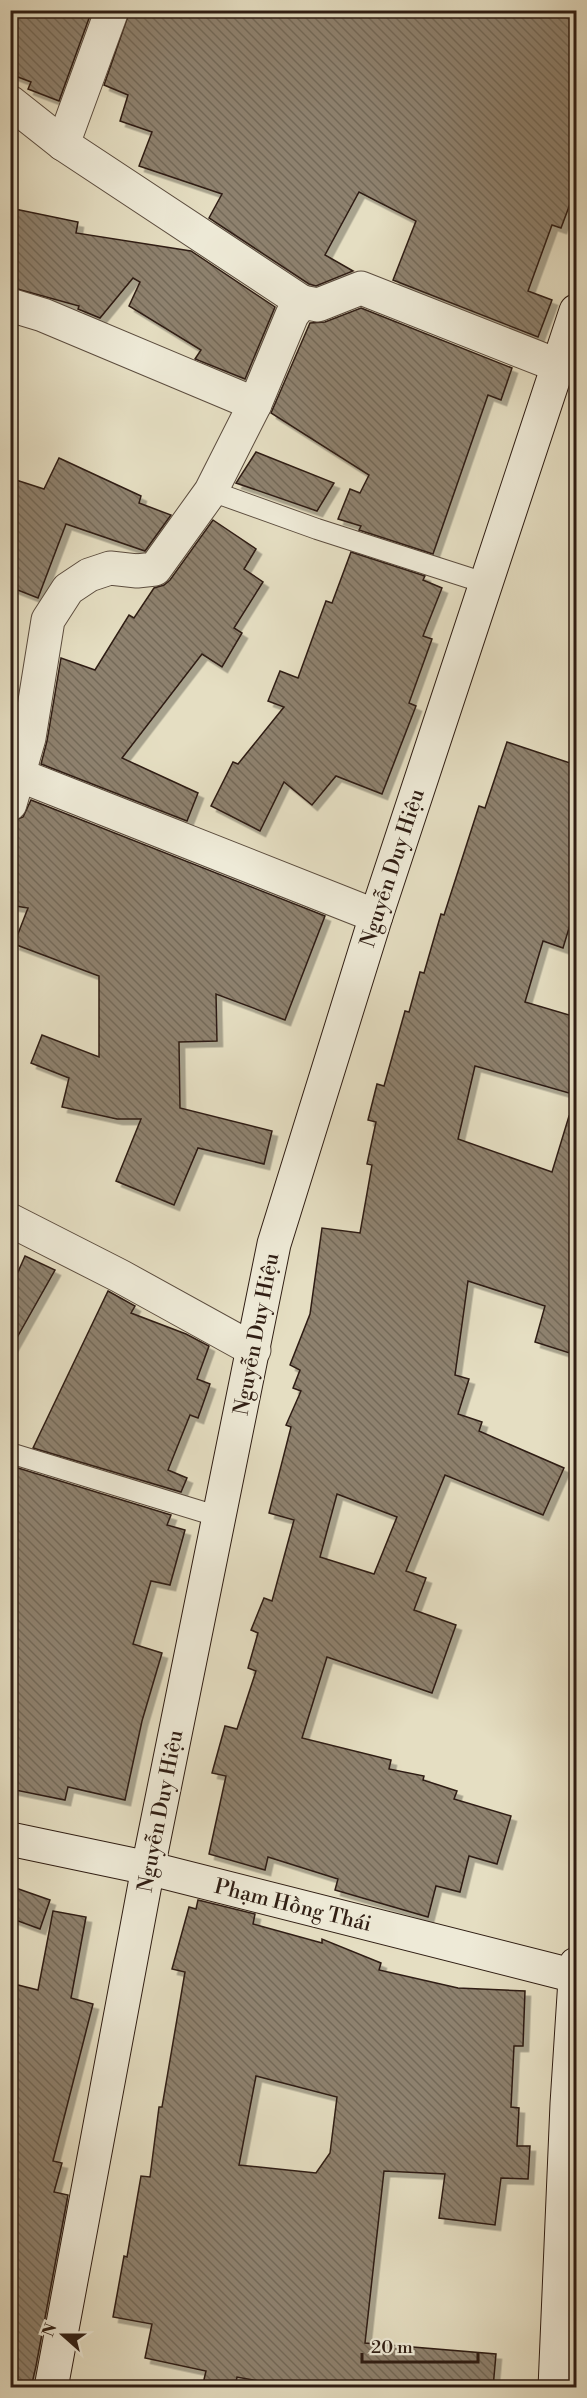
<svg xmlns="http://www.w3.org/2000/svg" width="587" height="2398" viewBox="0 0 587 2398" font-family="'Libre Bodoni',serif">
	<style>
		.building { fill: url(#building-back-hatch); stroke: #2f1d13; stroke-width: 1.5; fill-rule: evenodd; filter: url(#shadow) }
		.lines { fill: none; stroke-linecap: round; stroke-linejoin: round }
		.lane-casing { stroke: #5c4d3f; stroke-width: 22 }
		.street-casing { stroke: #5c4d3f; stroke-width: 35 }
		.secondary-casing { stroke: #2f1d13; stroke-width: 35 }
		.lane { stroke: #eeead7; stroke-width: 20 }
		.street { stroke: #eeead7; stroke-width: 33 }
		.secondary { stroke: #eeead7; stroke-width: 33 }
		.labels { text-anchor: middle; stroke-width: 4.5; stroke-linejoin: round; paint-order: stroke }
		.street-label { font-size: 21px; fill: #2f1d13; stroke: #eeead7 }
	</style>
	<defs>
		<pattern id="building-back-hatch" width="6" height="6" patternUnits="userSpaceOnUse" patternTransform="scale(1.5)"><rect width="6" height="6" fill="#8e816e"/><path d="M-1 5l2 2M0 0l6 6M5-1l2 2" fill="none" stroke="#746959"/></pattern>
		<filter id="shadow"><feDropShadow dx="5.5" dy="5.5" stdDeviation="0" flood-color="#0004"/></filter>
	</defs>
	<rect width="100%" height="100%" fill="#e5dec2"/>
	<filter id="stains"><feTurbulence type="fractalNoise" baseFrequency=".00333" numOctaves="4"/><feColorMatrix values="0 0 0 0 .2 0 0 0 0 .09 0 0 0 0 .02 0 0 0 .5 -.17"/></filter>
	<radialGradient id="worn" r=".72"><stop offset=".6" stop-color="#630" stop-opacity="0"/><stop offset="1" stop-color="#630" stop-opacity=".3"/></radialGradient>
	<g class="building">
		<polygon points="10,10 92,10 59,101 28,89 31,82 10,74"/>
		<polygon points="130,10 576,10 576,188 561,228 552,225 528,291 552,300 538,337 393,280 416,221 359,192 325,255 353,271 316,286 309,284 209,218 222,194 139,166 152,132 120,121 128,95 104,85"/>
		<polygon points="10,208 78,222 76,233 191,251 275,307 245,379 195,359 201,350 129,306 140,282 133,278 100,318 78,309 79,306 10,287"/>
		<polygon points="361,308 512,368 501,400 488,395 433,554 359,530 361,526 338,519 350,489 360,493 369,475 271,413 310,323 325,322"/>
		<polygon points="256,452 334,483 317,511 236,483"/>
		<polygon points="59,458 141,496 139,503 171,515 145,551 66,524 38,598 10,587 10,478 44,489"/>
		<polygon points="213,520 256,549 244,569 263,582 234,628 242,633 222,667 202,654 122,758 198,793 187,821 41,764 47,741 61,658 95,670 129,615 134,618 154,588 164,585 170,580"/>
		<polygon points="351,552 425,576 423,580 442,588 423,636 432,639 409,703 416,706 382,794 336,776 312,805 284,782 260,831 211,806 233,762 238,764 284,707 268,701 280,671 298,678 326,601 332,603"/>
		<path d="M507 742 576 765V905L563 948 543 941 525 1002 576 1017V1095L475 1066 458 1139 552 1172 569 1116 576 1117V1355L535 1342 545 1306 468 1281 455 1375 469 1379 458 1414 482 1422 479 1431 564 1468 543 1515 445 1475 406 1571 426 1578 414 1610 456 1625 432 1693 327 1657 302 1738 391 1760 389 1769 424 1776 423 1780 457 1791 454 1799 511 1816 497 1864 469 1856 460 1892 436 1886 428 1917 335 1890 338 1879 268 1857 265 1870 209 1854 226 1776 212 1773 225 1726 237 1729 256 1671 248 1668 258 1633 251 1630 264 1598 272 1601 294 1520 269 1513 291 1427 286 1425 301 1391 293 1388 300 1370 290 1365 310 1314 322 1228 360 1233 372 1165 367 1164 376 1122 368 1120 377 1084 384 1086 405 1011 409 1012 420 972 424 973 441 914 444 915 479 806 485 808ZM337 1494 397 1517 374 1574 320 1557Z"/>
		<polygon points="31,800 325,916 285,1020 216,994 217,1041 179,1042 180,1108 272,1131 264,1164 198,1148 174,1205 116,1181 141,1119 117,1119 62,1107 69,1078 31,1063 42,1035 99,1057 99,976 14,944 28,908 10,905 10,822 23,817"/>
		<polygon points="25,1256 55,1270 10,1350 10,1290"/>
		<polygon points="108,1291 135,1306 131,1313 186,1334 209,1346 197,1379 210,1384 198,1418 190,1415 168,1470 187,1478 181,1492 33,1448"/>
		<polygon points="18,1468 171,1515 167,1525 185,1530 170,1585 151,1581 133,1644 162,1653 142,1721 125,1800 68,1787 65,1800 10,1789 10,1712 18,1661 10,1659 10,1487"/>
		<polygon points="10,1886 50,1900 40,1929 10,1918"/>
		<path d="M198 1900 255 1914 253 1924 322 1943V1939L381 1963 379 1970 458 1988 525 1991 523 2046H514L511 2107 519 2108 517 2146H530L528 2179 501 2178 495 2225 439 2218 445 2174 384 2171 365 2343 496 2354 493 2388H336L291 2384V2387L237 2377 235 2388H202L206 2371 145 2358 152 2324 113 2317 124 2256 127 2257 141 2176 150 2177 159 2107H162L185 1972 172 1969 189 1907 196 1909ZM256 2076 337 2097 330 2153 316 2173 239 2165Z"/>
		<polygon points="53,1911 86,1917 71,1998 93,2004 53,2161 62,2163 54,2192 68,2195 36,2366 31,2388 10,2388 10,1983 38,1990"/>
	</g>
	<g class="lines">
		<defs>
			<g id="lane">
				<polyline points="211,491 317,529 488,584"/>
				<polyline points="10,1453 220,1517"/>
			</g>
			<g id="street">
				<polyline points="10,102 63,144 302,302"/>
				<polyline points="63,144 112,10"/>
				<polyline points="10,305 43,315 255,404"/>
				<polyline points="19,775 376,916"/>
				<polyline points="10,804 29,738 48,620 68,589 89,575 110,568 137,571 155,569 211,491 255,404 292,315 302,302 318,305 361,288 559,366"/>
				<polyline points="10,1220 120,1276 254,1350"/>
			</g>
			<g id="secondary">
				<polyline points="10,1839 148,1868 575,1976"/>
				<polyline points="51,2388 148,1868 274,1244 376,916 576,311"/>
				<polyline points="555,2388 567,2104 576,1964"/>
			</g>
		</defs>
		<use href="#lane" class="lane-casing"/>
		<use href="#street" class="street-casing"/>
		<use href="#secondary" class="secondary-casing"/>
		<use href="#lane" class="lane"/>
		<use href="#street" class="street"/>
		<use href="#secondary" class="secondary"/>
	</g>
	<g class="labels">
		<g class="street-label">
			<text transform="translate(392 868) rotate(-72)" y="7">Nguyễn Duy Hiệu</text>
			<text transform="translate(256 1334) rotate(-79)" y="7">Nguyễn Duy Hiệu</text>
			<text transform="translate(160 1811) rotate(-79)" y="7">Nguyễn Duy Hiệu</text>
			<text transform="translate(293 1905) rotate(14)" y="7">Phạm Hồng Thái</text>
		</g>
	</g>
	<rect width="587" height="2398" fill="none" stroke="#e5dec2" stroke-width="36"/>
	<rect x="12" y="12" width="563" height="2374" fill="none" stroke="#2f1d13" stroke-width="3"/>
	<rect x="18" y="18" width="551" height="2362" fill="none" stroke="#2f1d13" stroke-width="1.5"/>
	<g transform="translate(63 2335) rotate(291)" stroke="#eeead7" stroke-width="4.5" paint-order="stroke">
	<path d="M0-4.5L10 22L0 15L-10 22Z" fill="#2f1d13"/>
	<text y="-9" font-size="16" font-weight="bold" text-anchor="middle" fill="#2f1d13">N</text>
	</g>
	<path d="M362 2353v9h116v-9" fill="none" stroke="#2f1d13" stroke-width="3"/>
	<text x="371" y="2353" font-size="18" fill="#2f1d13" stroke="#eeead7" stroke-width="4.5" paint-order="stroke">20 m</text>
	<rect width="100%" height="100%" filter="url(#stains)"/>
	<rect width="100%" height="100%" fill="url(#worn)"/>
</svg>
